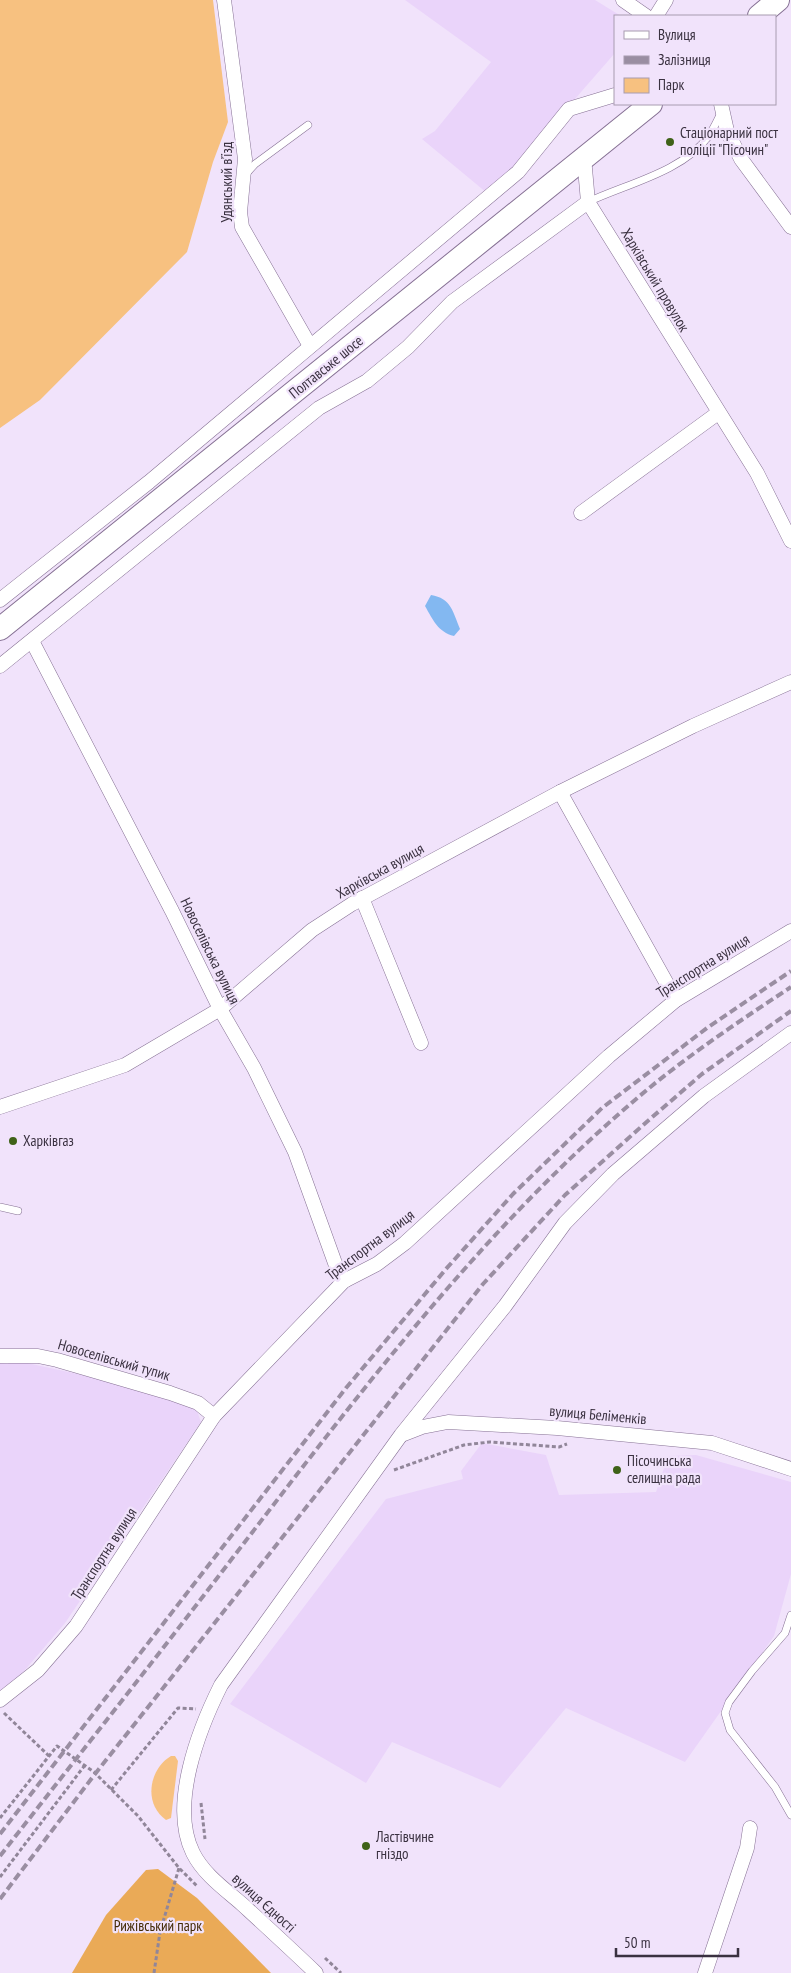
<svg xmlns="http://www.w3.org/2000/svg" width="791" height="1973" viewBox="0 0 791 1973" font-family="'PT Sans Narrow',sans-serif">
	<style>
		.built { fill: #ead4fa }
		.green { fill: #f7c180 }
		.forest { fill: #eaaa57 }
		.water { fill: #83b8f1 }
		.lines { fill: none; stroke-linecap: round; stroke-linejoin: round }
		.service-casing { stroke: #867194; stroke-width: 8 }
		.minor-casing { stroke: #867194; stroke-width: 15 }
		.trunk-casing { stroke: #867194; stroke-width: 24 }
		.path { stroke: #918699; stroke-width: 3; stroke-dasharray: 4 2.5; stroke-linecap: butt }
		.service { stroke: #fff; stroke-width: 7 }
		.minor { stroke: #fff; stroke-width: 14 }
		.trunk { stroke: #fff; stroke-width: 22 }
		.rail { stroke: #9a8ea2; stroke-width: 4; stroke-dasharray: 8 4; stroke-linecap: butt }
		.poi-dot { fill: #3f6218; stroke: #f1e3fb; stroke-width: 2 }
		.labels { text-anchor: middle; stroke-width: 4.5; stroke-linejoin: round; paint-order: stroke }
		.poi-label { font-size: 15px; fill: #3a3140; stroke: #f1e3fb; text-anchor: start }
		.street-label { font-size: 15px; fill: #3a3140; stroke: #f1e3fb }
		.park-label { font-size: 15px; fill: #432a05; stroke: #f1e3fb }
	</style>
	<rect width="100%" height="100%" fill="#f1e3fb"/>
	<g class="built">
		<polygon points="405,0 595,0 621,16 615,16 615,53 527,154 487,193 422,139 435,131 491,62"/>
		<polygon points="9,1359 114,1382 196,1408 201,1422 65,1623 24,1671 0,1693 0,1363 8,1364"/>
		<polygon points="482,1443 546,1455 559,1495 656,1492 668,1456 696,1455 791,1482 791,1574 774,1636 685,1762 566,1708 500,1788 392,1742 366,1783 230,1704 386,1499 463,1479 461,1471"/>
	</g>
	<g class="green">
		<polygon points="0,0 213,0 228,122 213,162 187,252 40,400 0,428"/>
		<path d="M171 1756H175L178 1761 171 1818 166 1820C143 1804 149 1769 171 1756Z"/>
	</g>
	<polygon class="forest" points="158,1869 197,1898 271,1973 72,1973 106,1915 146,1870"/>
	<path class="water" d="M431 595C451 598 453 612 460 629L454 636C438 632 433 620 425 606Z"/>
	<g class="lines">
		<defs>
			<g id="service">
				<polyline points="246,174 255,164 308,125"/>
				<path d="M588 202C626 184 682 172 708 137 713 130 717 121 721 113"/>
				<polyline points="0,1207 18,1211"/>
				<polyline points="791,1615 785,1633 752,1671 729,1702 725,1713 730,1730 775,1787 791,1815"/>
			</g>
			<g id="minor">
				<polyline points="224,0 245,159 240,212 242,227 310,346"/>
				<polyline points="623,0 646,16"/>
				<polyline points="656,16 666,0"/>
				<polyline points="721,104 727,131 741,159 791,227"/>
				<polyline points="584,157 588,202 757,473 791,541"/>
				<polyline points="581,513 718,413"/>
				<polyline points="0,600 149,482 518,172 569,109 615,95"/>
				<polyline points="32,641 172,911 220,1009 254,1068 295,1152 335,1263 344,1281"/>
				<polyline points="0,666 319,408 367,381 408,347 452,302 588,202"/>
				<polyline points="560,792 676,1000"/>
				<polyline points="362,898 421,1043"/>
				<polyline points="0,1107 125,1065 220,1009 312,930 352,904 560,792 693,726 791,682"/>
				<polyline points="0,1356 38,1356 57,1360 170,1393 198,1403 214,1416"/>
				<polyline points="404,1434 422,1427 448,1422 557,1428 712,1443 791,1469"/>
				<polyline points="0,1700 38,1670 76,1626 214,1416 344,1281 377,1264 405,1243 609,1056 676,1000 791,931"/>
				<path d="M316 1973C292 1950 268 1928 243 1905 226 1890 204 1875 193 1853 169 1805 199 1729 221 1685L401 1435 505 1306 565 1223 613 1174 704 1096 791 1033"/>
				<polyline points="705,1973 747,1848 750,1828"/>
			</g>
			<g id="trunk">
				<polyline points="759,16 778,0"/>
				<polyline points="0,629 651,104"/>
			</g>
		</defs>
		<use href="#service" class="service-casing"/>
		<use href="#minor" class="minor-casing"/>
		<use href="#trunk" class="trunk-casing"/>
		<g class="path">
			<polyline points="394,1470 464,1445 490,1442 559,1447 567,1444"/>
			<polyline points="4,1713 49,1756"/>
			<polyline points="111,1790 178,1708 196,1709"/>
			<polyline points="201,1803 205,1839"/>
			<polyline points="0,1818 57,1746 94,1772 138,1816 179,1868 197,1886"/>
			<polyline points="0,1877 85,1765"/>
			<polyline points="325,1958 341,1973"/>
			<polyline points="154,1973 160,1932 179,1868"/>
		</g>
		<use href="#service" class="service"/>
		<use href="#minor" class="minor"/>
		<use href="#trunk" class="trunk"/>
		<g class="rail">
			<polyline points="0,1834 346,1388 446,1269 513,1194 602,1108 707,1028 791,971"/>
			<path d="M0 1856C78 1756 157 1657 234 1556 356 1398 476 1237 628 1106 678 1062 735 1024 791 987"/>
			<polyline points="0,1899 95,1774 483,1284 565,1195 642,1126 702,1074 791,1011"/>
		</g>
	</g>
	<g class="poi-dot">
		<circle cx="670" cy="142" r="5"/>
		<circle cx="13" cy="1141" r="5"/>
		<circle cx="617" cy="1470" r="5"/>
		<circle cx="366" cy="1846" r="5"/>
	</g>
	<g class="labels">
		<g class="poi-label">
			<text x="680" y="138">Стаціонарний пост<tspan x="680" dy="17">поліції "Пісочин"</tspan></text>
			<text x="23" y="1146">Харківгаз</text>
			<text x="627" y="1466">Пісочинська<tspan x="627" dy="17">селищна рада</tspan></text>
			<text x="376" y="1842">Ластівчине<tspan x="376" dy="17">гніздо</tspan></text>
		</g>
		<g class="street-label">
			<text transform="translate(227 182) rotate(-90)" y="5">Удянський в’їзд</text>
			<text transform="translate(655 280) rotate(59)" y="5">Харківський провулок</text>
			<text transform="translate(326 367) rotate(-39)" y="5">Полтавське шосе</text>
			<text transform="translate(380 871) rotate(-29)" y="5">Харківська вулиця</text>
			<text transform="translate(210 951) rotate(64)" y="5">Новоселівська вулиця</text>
			<text transform="translate(703 966) rotate(-32)" y="5">Транспортна вулиця</text>
			<text transform="translate(370 1245) rotate(-37)" y="5">Транспортна вулиця</text>
			<text transform="translate(114 1360) rotate(16)" y="5">Новоселівський тупик</text>
			<text transform="translate(598 1415) rotate(5)" y="5">вулиця Беліменків</text>
			<text transform="translate(104 1554) rotate(-57)" y="5">Транспортна вулиця</text>
			<text transform="translate(264 1903) rotate(42)" y="5">вулиця Єдності</text>
		</g>
		<g class="park-label">
			<text x="158" y="1931">Рижівський парк</text>
		</g>
	</g>
	<rect x="614" y="15" width="162" height="90" fill="#f1e3fb" stroke="#a89cb0"/>
	<rect x="624" y="31" width="25" height="8" fill="#ffffff" stroke="#a89cb0"/>
	<text x="658" y="40" font-size="15" fill="#3a3140">Вулиця</text>
	<rect x="624" y="56" width="25" height="8" fill="#9a8ea2" stroke="#a89cb0"/>
	<text x="658" y="65" font-size="15" fill="#3a3140">Залізниця</text>
	<rect x="624" y="78" width="25" height="15" fill="#f7c180" stroke="#a89cb0"/>
	<text x="658" y="90" font-size="15" fill="#3a3140">Парк</text>
	<path d="M616 1948v8h122v-8" fill="none" stroke="#3a3140" stroke-width="2.5"/>
	<text x="624" y="1948" font-size="15" fill="#3a3140" stroke="#f1e3fb" stroke-width="4" paint-order="stroke">50 m</text>
</svg>
